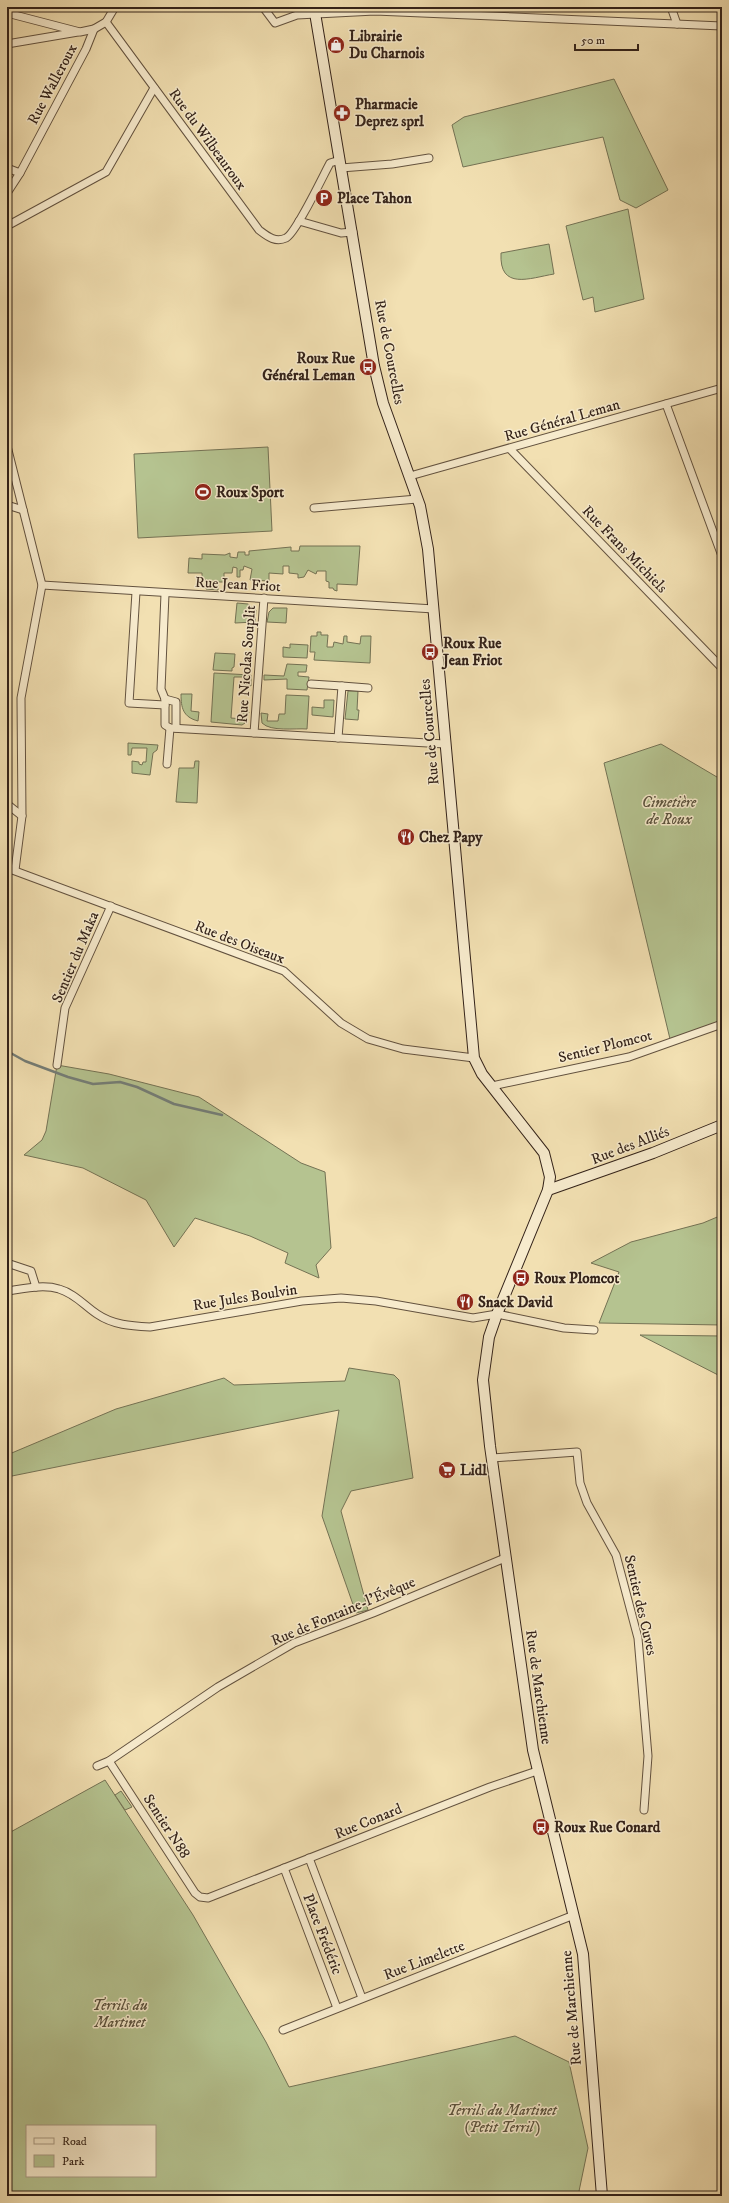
<svg xmlns="http://www.w3.org/2000/svg" width="729" height="2203" viewBox="0 0 729 2203" font-family="'IM FELL DW Pica',serif">
	<style>
		.green { fill: #b5c390; stroke: #747254; fill-rule: evenodd }
		.lines { fill: none; stroke-linecap: round; stroke-linejoin: round }
		.stream { stroke: #747e78; stroke-width: 2.5 }
		.street-casing { stroke: #63523f; stroke-width: 9 }
		.secondary-casing { stroke: #332219; stroke-width: 12 }
		.street { stroke: #f7ebcd; stroke-width: 7 }
		.secondary { stroke: #f7ebcd; stroke-width: 10 }
		.labels { text-anchor: middle; stroke-width: 3; stroke-linejoin: round; paint-order: stroke }
		.poi-label { font-size: 15px; font-weight: bold; fill: #332219; stroke: #f7ebcd; text-anchor: start }
		.street-label { font-size: 15px; fill: #332219; stroke: #f7ebcd }
		.park-label { font-size: 15px; font-style: italic; fill: #5a523d; stroke: #f7ebcd }
	</style>
	<rect width="100%" height="100%" fill="#f2e0b2"/>
	<filter id="stains"><feTurbulence type="fractalNoise" baseFrequency=".005" numOctaves="4"/><feColorMatrix values="0 0 0 0 .2 0 0 0 0 .09 0 0 0 0 .02 0 0 0 .5 -.17"/></filter>
	<radialGradient id="worn" r=".72"><stop offset=".6" stop-color="#630" stop-opacity="0"/><stop offset="1" stop-color="#630" stop-opacity=".3"/></radialGradient>
	<g class="green">
		<polygon points="614,79 668,190 636,208 620,200 603,137 463,167 452,125 464,117"/>
		<polygon points="628,209 644,299 595,312 593,297 583,300 566,226"/>
		<path d="M549 244 554 274C530 278 499 291 501 253Z"/>
		<polygon points="268,447 272,531 138,538 134,454"/>
		<polygon points="300,546 360,546 357,585 337,584 337,591 334,590 333,588 329,588 329,582 326,581 326,571 317,571 316,574 308,570 304,577 298,578 298,574 289,573 289,566 283,566 283,574 269,573 269,581 250,580 252,569 244,566 243,570 240,570 240,577 237,577 237,568 233,567 232,573 224,573 224,582 218,582 218,590 206,589 206,580 202,579 202,573 188,573 189,558 202,559 202,554 225,555 230,553 230,557 237,558 238,552 245,552 245,555 249,555 249,551 291,547 291,551 299,551"/>
		<polygon points="237,603 248,604 256,610 255,622 235,623"/>
		<polygon points="273,608 287,608 286,623 267,622 269,612"/>
		<polygon points="317,632 321,632 321,635 328,635 327,647 333,647 334,642 343,644 344,636 347,636 347,642 360,644 361,636 371,636 370,663 314,660 315,652 310,652 311,636 317,636"/>
		<polygon points="290,644 308,645 307,658 283,657 283,647 290,648"/>
		<polygon points="215,653 235,654 234,667 232,668 232,671 213,670"/>
		<polygon points="287,664 307,665 306,672 298,672 298,676 309,677 307,690 287,689 287,679 264,680 264,675 284,676"/>
		<polygon points="214,673 251,675 251,686 245,685 245,677 234,677 231,718 243,719 243,712 249,712 245,723 242,725 211,722"/>
		<polygon points="348,691 358,691 357,710 359,710 358,720 345,719"/>
		<path d="M181 694H192L191 711 199 712 198 721C183 717 181 708 181 694Z"/>
		<path d="M286 695 309 696 307 729C295 728 271 732 262 723L261 713 268 714 267 721H278L279 714H285Z"/>
		<polygon points="324,700 334,700 333,717 312,715 312,707 324,708"/>
		<polygon points="128,743 158,745 157,750 153,753 150,775 132,773 132,761 139,762 139,764 142,765 143,762 146,762 147,748 132,748 131,755 128,755"/>
		<polygon points="661,744 722,780 722,923 720,924 722,928 722,1021 670,1039 604,763"/>
		<polygon points="195,761 199,761 197,803 176,802 179,768 194,768"/>
		<polygon points="57,1065 109,1074 199,1097 301,1163 325,1172 331,1248 316,1265 319,1278 285,1263 288,1253 250,1236 195,1218 174,1247 146,1200 83,1168 24,1155 42,1140 46,1131"/>
		<polygon points="722,1215 722,1325 599,1323 619,1272 591,1263 631,1242 703,1223"/>
		<polygon points="640,1335 722,1336 722,1377"/>
		<polygon points="349,1368 394,1375 399,1380 413,1478 351,1491 341,1511 368,1610 356,1613 322,1516 339,1410 7,1477 7,1455 116,1409 224,1378 234,1385 345,1381"/>
		<path d="M105 1780 193 1915 266 2042 289 2087 515 2036 569 2062 588 2148 578 2196H7V1834ZM27 2126H155V2176H27Z"/>
		<polygon points="121,1791 132,1807 125,1810 115,1795"/>
	</g>
	<g class="lines">
		<polyline class="stream" points="7,1051 25,1061 68,1077 93,1084 120,1082 137,1087 174,1104 222,1115"/>
		<defs>
			<g id="street">
				<polyline points="263,7 275,23 297,15 375,11 722,26"/>
				<polyline points="671,7 677,24"/>
				<polyline points="7,13 80,32 94,29 106,22 115,7"/>
				<path d="M106 22 259 230C267 236 275 243 286 238 296 233 323 176 330 163L340 160"/>
				<polyline points="7,44 78,32"/>
				<polyline points="7,168 20,173"/>
				<polyline points="341,168 392,164 429,158"/>
				<polyline points="7,193 20,173 86,49 94,29"/>
				<polyline points="299,221 341,233 353,232"/>
				<polyline points="7,226 106,172 154,88"/>
				<polyline points="666,404 722,556"/>
				<polyline points="7,446 42,585 21,698 22,816 15,870"/>
				<polyline points="510,449 722,668"/>
				<polyline points="410,476 722,388"/>
				<polyline points="7,505 23,510"/>
				<polyline points="314,508 417,499"/>
				<polyline points="42,585 434,609"/>
				<polyline points="136,592 129,703 165,705"/>
				<polyline points="165,594 161,689 165,699 165,725 170,728 445,744"/>
				<polyline points="311,684 342,686"/>
				<polyline points="165,699 176,702 176,728"/>
				<polyline points="254,733 264,598"/>
				<polyline points="338,738 342,686 368,688"/>
				<polyline points="167,764 170,728"/>
				<polyline points="7,804 22,816"/>
				<polyline points="7,868 284,971 341,1023 368,1039 403,1049 474,1058"/>
				<polyline points="57,1065 65,1008 111,906"/>
				<polyline points="492,1086 629,1057 722,1024"/>
				<polyline points="7,1263 31,1271 36,1287"/>
				<path d="M7 1291C23 1289 43 1284 59 1289 74 1293 85 1306 97 1314 113 1325 131 1326 150 1327L302 1301 341 1298 376 1301 473 1318 497 1314 564 1328 594 1330"/>
				<polyline points="492,1458 577,1452 580,1483 587,1503 616,1555 638,1638 648,1756 644,1810"/>
				<polyline points="109,1761 195,1893 200,1897 208,1898 490,1787 537,1771"/>
				<polyline points="97,1766 109,1761 218,1687 294,1643 373,1613 505,1558"/>
				<polyline points="309,1858 362,1998"/>
				<polyline points="284,1868 337,2008"/>
				<polyline points="283,2030 574,1915"/>
			</g>
			<g id="secondary">
				<polyline points="314,7 374,366 383,403 420,506 428,549 474,1058 482,1074 544,1153 550,1177 548,1190 497,1314 489,1337 483,1380 490,1446 533,1750 583,1954 602,2196"/>
				<polyline points="548,1190 653,1153 722,1125"/>
			</g>
		</defs>
		<use href="#street" class="street-casing"/>
		<use href="#secondary" class="secondary-casing"/>
		<use href="#street" class="street"/>
		<use href="#secondary" class="secondary"/>
	</g>
	<defs>
		<symbol id="shop-disc" viewBox="-11 -11 22 22"><circle r="9.5" fill="#8f2418" stroke="#f7ebcd"/><path d="M-5-2.5h2.3a2.7 3.5 0 0 1 5.4 0H5L5.5 6h-11ZM-1.5-2.5h3a1.5 2.3 0 0 0-3 0Z" fill="#fff"/></symbol>
		<symbol id="pharmacy-disc" viewBox="-11 -11 22 22"><circle r="9.5" fill="#8f2418" stroke="#f7ebcd"/><path d="M-2-6h4v4h4v4h-4v4h-4v-4h-4v-4h4Z" fill="#fff"/></symbol>
		<symbol id="parking-disc" viewBox="-11 -11 22 22"><circle r="9.5" fill="#8f2418" stroke="#f7ebcd"/><path d="M-3.5-5.5H1a3.5 3.5 0 0 1 0 7H-1V5.5H-3.5ZM-1-3.4V-.6H.8a1.4 1.4 0 0 0 0-2.8Z" fill="#fff"/></symbol>
		<symbol id="bus-disc" viewBox="-11 -11 22 22"><circle r="9.5" fill="#8f2418" stroke="#f7ebcd"/><path d="M-5-6H5V4H4V6H2V4H-2V6H-4V4H-5ZM-3.5-4V0h7V-4ZM-3.5 1.2v1.5H-2V1.2ZM2 1.2v1.5H3.5V1.2Z" fill="#fff"/></symbol>
		<symbol id="stadium-disc" viewBox="-11 -11 22 22"><circle r="9.5" fill="#8f2418" stroke="#f7ebcd"/><path d="M0-5a6.5 5 0 1 0 0 10a6.5 5 0 1 0 0-10ZM-3.5-1.8h7v3.6h-7Z" fill="#fff"/></symbol>
		<symbol id="restaurant-disc" viewBox="-11 -11 22 22"><circle r="9.5" fill="#8f2418" stroke="#f7ebcd"/><path d="M-5-6h1v4h1v-4h1v4h1v-4h1v5L-1.5 .5V6h-2V.5L-5-1ZM5-6V6H3V1.5H1.5Q1.5-4 5-6Z" fill="#fff"/></symbol>
		<symbol id="supermarket-disc" viewBox="-11 -11 22 22"><circle r="9.5" fill="#8f2418" stroke="#f7ebcd"/><path d="M-6-5.5h2.5l.6 2H6L4.5 2H-2.5L-4.4-4H-6ZM-1.5 3.2a1.3 1.3 0 1 0 .1 0ZM3 3.2a1.3 1.3 0 1 0 .1 0Z" fill="#fff"/></symbol>
	</defs>
	<g fill-rule="evenodd">
		<use href="#shop-disc" x="326" y="35" width="20" height="20"/>
		<use href="#pharmacy-disc" x="332" y="103" width="20" height="20"/>
		<use href="#parking-disc" x="314" y="188" width="20" height="20"/>
		<use href="#bus-disc" x="358" y="357" width="20" height="20"/>
		<use href="#stadium-disc" x="193" y="482" width="20" height="20"/>
		<use href="#bus-disc" x="420" y="642" width="20" height="20"/>
		<use href="#restaurant-disc" x="396" y="827" width="20" height="20"/>
		<use href="#bus-disc" x="511" y="1268" width="20" height="20"/>
		<use href="#restaurant-disc" x="455" y="1292" width="20" height="20"/>
		<use href="#supermarket-disc" x="437" y="1460" width="20" height="20"/>
		<use href="#bus-disc" x="531" y="1817" width="20" height="20"/>
	</g>
	<g class="labels">
		<g class="poi-label">
			<text x="349" y="41">Librairie<tspan x="349" dy="17">Du Charnois</tspan></text>
			<text x="355" y="109">Pharmacie<tspan x="355" dy="17">Deprez sprl</tspan></text>
			<text x="337" y="203">Place Tahon</text>
			<text x="355" y="363" text-anchor="end">Roux Rue<tspan x="355" dy="17">Général Leman</tspan></text>
			<text x="216" y="497">Roux Sport</text>
			<text x="443" y="648">Roux Rue<tspan x="443" dy="17">Jean Friot</tspan></text>
			<text x="419" y="842">Chez Papy</text>
			<text x="534" y="1283">Roux Plomcot</text>
			<text x="478" y="1307">Snack David</text>
			<text x="460" y="1475">Lidl</text>
			<text x="554" y="1832">Roux Rue Conard</text>
		</g>
		<g class="street-label">
			<text transform="translate(52 84) rotate(-62)" y="5">Rue Walleroux</text>
			<text transform="translate(208 139) rotate(54)" y="5">Rue du Wilbeauroux</text>
			<text transform="translate(390 352) rotate(79)" y="5">Rue de Courcelles</text>
			<text transform="translate(562 420) rotate(-16)" y="5">Rue Général Leman</text>
			<text transform="translate(625 549) rotate(46)" y="5">Rue Frans Michiels</text>
			<text transform="translate(238 584) rotate(3)" y="5">Rue Jean Friot</text>
			<text transform="translate(246 664) rotate(-86)" y="5">Rue Nicolas Souplit</text>
			<text transform="translate(429 732) rotate(-95)" y="5">Rue de Courcelles</text>
			<text transform="translate(240 942) rotate(21)" y="5">Rue des Oiseaux</text>
			<text transform="translate(75 957) rotate(-67)" y="5">Sentier du Maka</text>
			<text transform="translate(605 1046) rotate(-14)" y="5">Sentier Plomcot</text>
			<text transform="translate(630 1145) rotate(-21)" y="5">Rue des Alliés</text>
			<text transform="translate(245 1297) rotate(-9)" y="5">Rue Jules Boulvin</text>
			<text transform="translate(641 1605) rotate(77)" y="5">Sentier des Cuves</text>
			<text transform="translate(343 1611) rotate(-23)" y="5">Rue de Fontaine-l'Évêque</text>
			<text transform="translate(539 1687) rotate(82)" y="5">Rue de Marchienne</text>
			<text transform="translate(368 1821) rotate(-22)" y="5">Rue Conard</text>
			<text transform="translate(167 1826) rotate(57)" y="5">Sentier N88</text>
			<text transform="translate(323 1934) rotate(69)" y="5">Place Frédéric</text>
			<text transform="translate(424 1960) rotate(-21)" y="5">Rue Limelette</text>
			<text transform="translate(571 2008) rotate(-95)" y="5">Rue de Marchienne</text>
		</g>
		<g class="park-label">
			<text x="669" y="807">Cimetière<tspan x="669" dy="17">de Roux</tspan></text>
			<text x="120" y="2010">Terrils du<tspan x="120" dy="17">Martinet</tspan></text>
			<text x="502" y="2115">Terrils du Martinet<tspan x="502" dy="17">(Petit Terril)</tspan></text>
		</g>
	</g>
	<rect width="729" height="2203" fill="none" stroke="#f2e0b2" stroke-width="24"/>
	<rect x="8" y="8" width="713" height="2187" fill="none" stroke="#332219" stroke-width="2"/>
	<rect x="12" y="12" width="705" height="2179" fill="none" stroke="#332219"/>
	<rect x="26" y="2125" width="130" height="52" fill="#f7ebcd" stroke="#a99b85"/>
	<rect x="34" y="2138" width="20" height="6" fill="#f7ebcd" stroke="#a99b85"/>
	<text x="62" y="2145" font-size="12" fill="#332219">Road</text>
	<rect x="34" y="2155" width="20" height="12" fill="#b5c390" stroke="#a99b85"/>
	<text x="62" y="2165" font-size="12" fill="#332219">Park</text>
	<path d="M575 44v6h63v-6" fill="none" stroke="#332219" stroke-width="2"/>
	<text x="581" y="44" font-size="12" fill="#332219" stroke="#f7ebcd" stroke-width="3" paint-order="stroke">50 m</text>
	<rect width="100%" height="100%" filter="url(#stains)"/>
	<rect width="100%" height="100%" fill="url(#worn)"/>
</svg>
